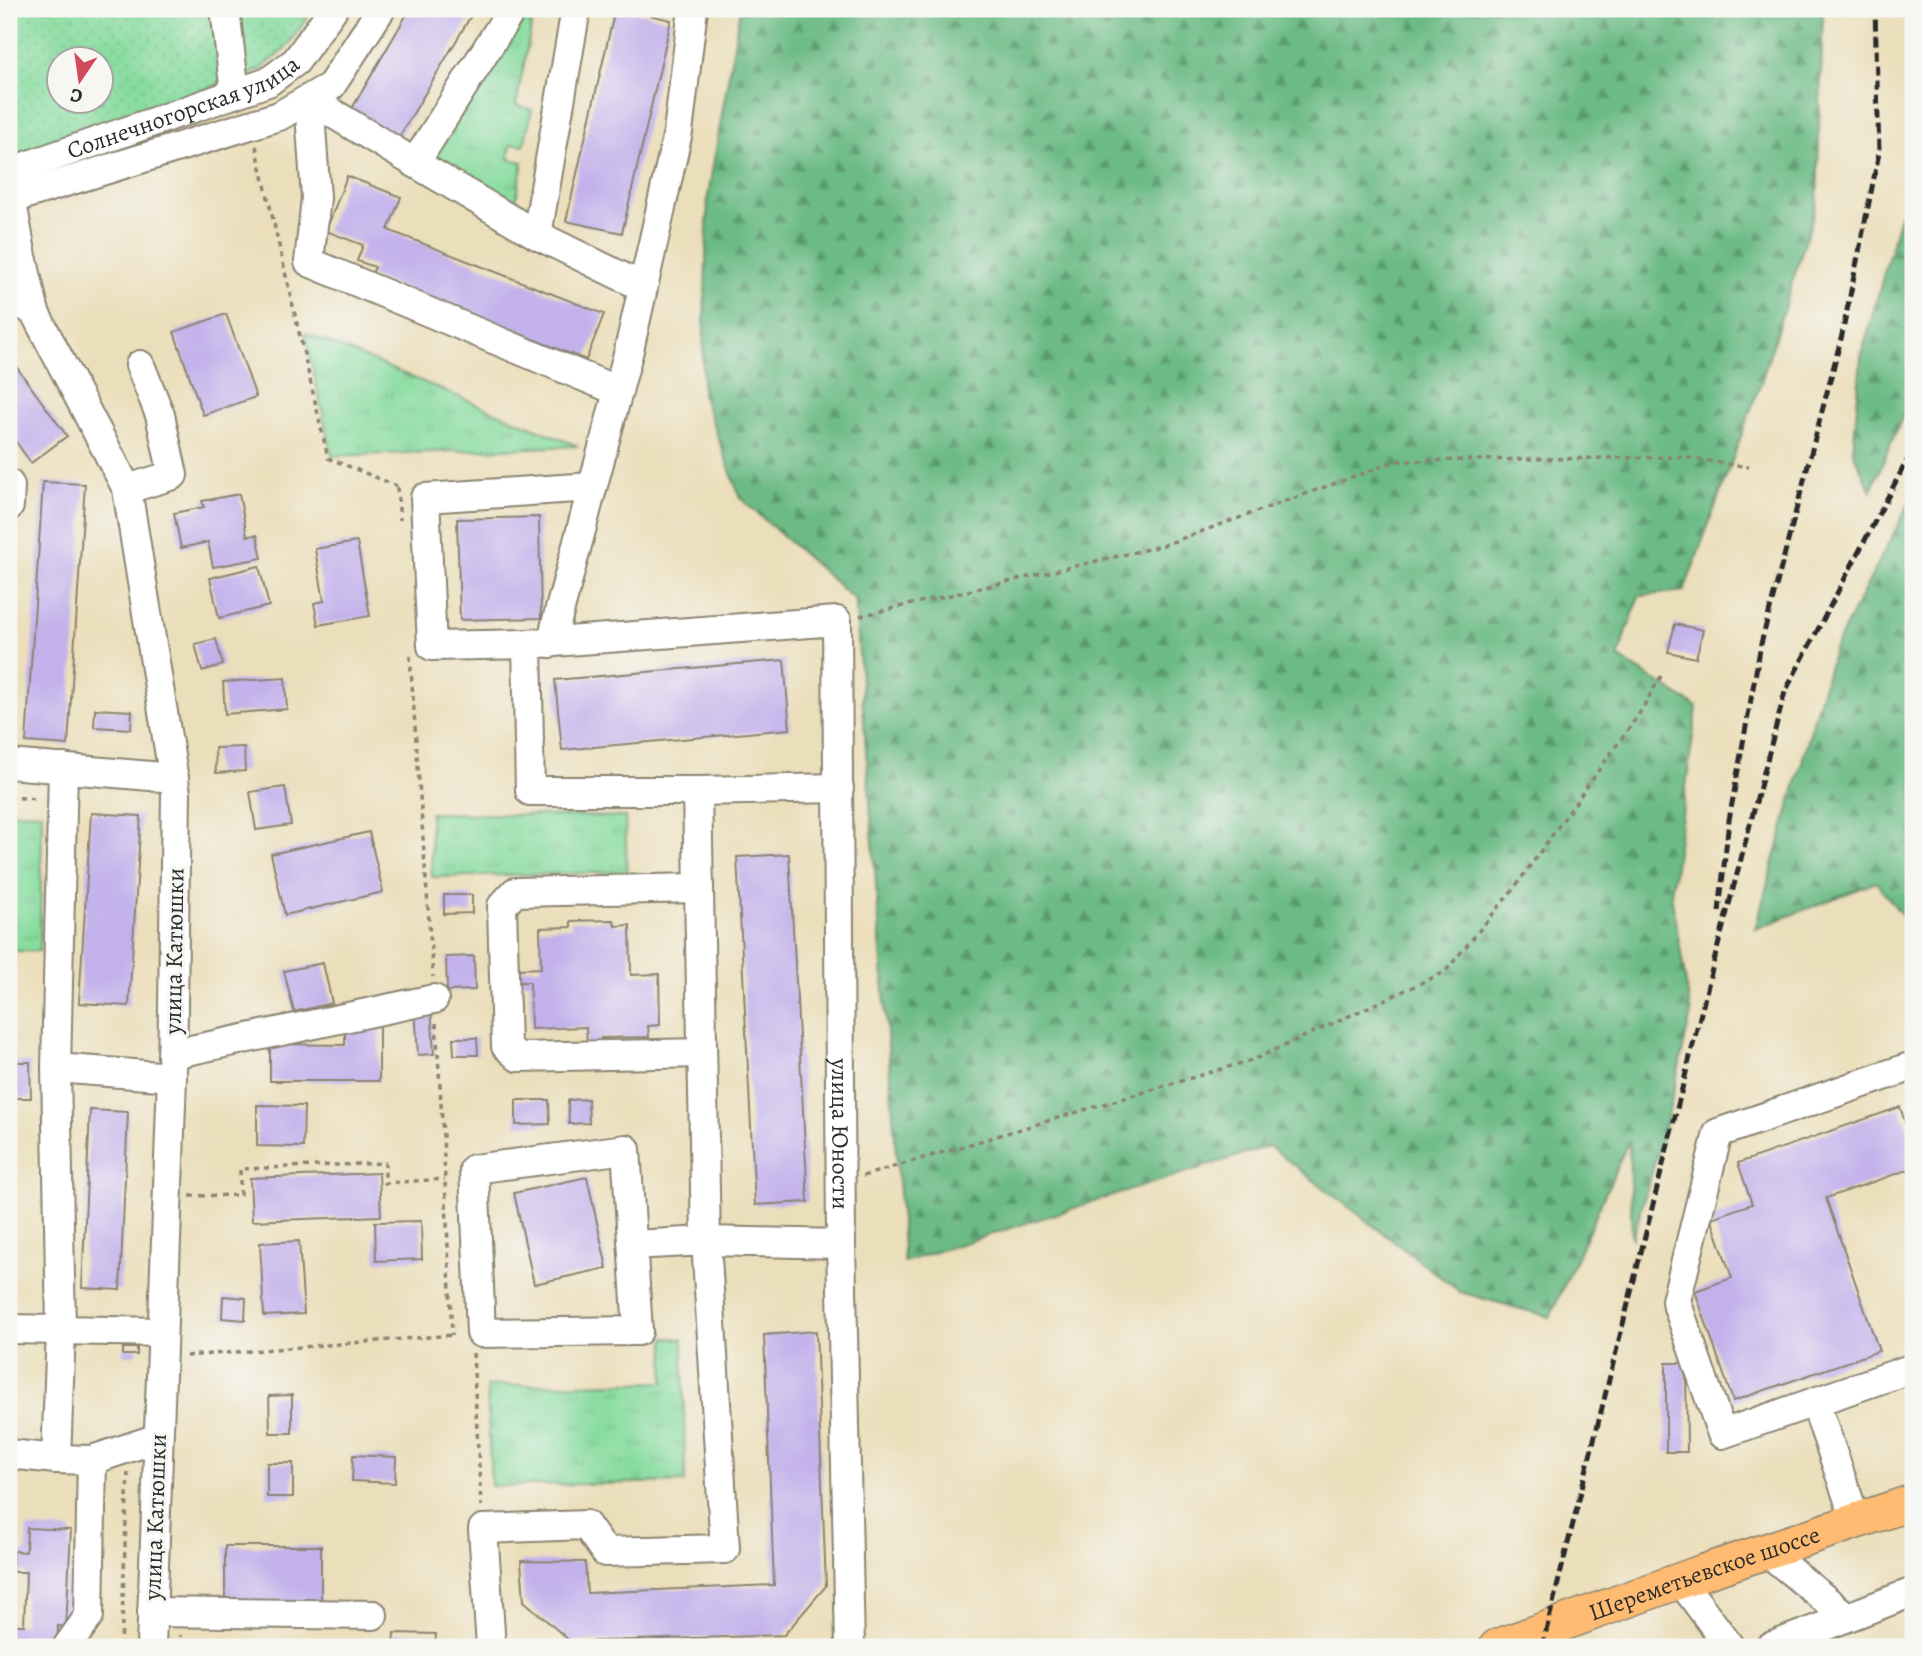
<svg xmlns="http://www.w3.org/2000/svg" width="1922" height="1656" viewBox="0 0 1922 1656" font-family="Alegreya,serif">
	<style>
		.forest { fill: url(#forest-firs); stroke: #4c7358; stroke-width: 2 }
		.park { fill: url(#park-tufts); stroke: #588364; stroke-width: 2 }
		.garden { fill: url(#garden-dots); stroke: #588364; stroke-width: 2; fill-rule: evenodd }
		.building { fill: #c2b1eb }
		.lines { fill: none; stroke-linecap: round; stroke-linejoin: round }
		.minor-casing { stroke: #8b8472; stroke-width: 32 }
		.major-casing { stroke: #8b8472; stroke-width: 38 }
		.path { stroke: #8b8472; stroke-width: 3.5; stroke-dasharray: 5 5; stroke-linecap: butt }
		.minor { stroke: #fff; stroke-width: 28 }
		.major { stroke: #febb71; stroke-width: 35 }
		.rail { stroke: #2b2b2b; stroke-width: 5; stroke-dasharray: 10 5; stroke-linecap: butt }
		.labels { text-anchor: middle; stroke-width: 6; stroke-linejoin: round; paint-order: stroke }
		.street-label { font-size: 24px; fill: #2b2b2b; stroke: #f6f6f2 }
	</style>
	<defs>
		<pattern id="forest-firs" width="22" height="20" patternUnits="userSpaceOnUse" patternTransform="scale(1.75)"><rect width="22" height="20" fill="#6cbb85"/><path d="M5 1l3.5 6h-7zM16 11l3.5 6h-7z" fill="#59986d"/></pattern>
		<pattern id="park-tufts" width="24" height="20" patternUnits="userSpaceOnUse" patternTransform="scale(1.75)"><rect width="24" height="20" fill="#86db9e"/><path d="M3 7l-1-3M5 7V3M7 7l1-3M15 17l-1-3M17 17v-4M19 17l1-3" fill="none" stroke="#74bc88"/></pattern>
		<pattern id="garden-dots" width="8" height="8" patternUnits="userSpaceOnUse" patternTransform="scale(1.75)"><rect width="8" height="8" fill="#86db9e"/><path d="M2 2h.1M6 6h.1" fill="none" stroke="#74bc88" stroke-width="1.8" stroke-linecap="round"/></pattern>
	</defs>
	<rect width="100%" height="100%" fill="#f6f6f2"/>
	<filter id="ink" filterUnits="userSpaceOnUse"><feTurbulence type="fractalNoise" baseFrequency=".0143" numOctaves="2"/><feDisplacementMap in="SourceGraphic" scale="14" xChannelSelector="R" yChannelSelector="G"/><feConvolveMatrix kernelMatrix="1 2 1 2 8 2 1 2 1" color-interpolation-filters="sRGB"/></filter>
	<filter id="wash" filterUnits="userSpaceOnUse"><feTurbulence type="fractalNoise" baseFrequency=".00686" numOctaves="4" result="noise"/><feDisplacementMap in="SourceGraphic" scale="28" xChannelSelector="R" yChannelSelector="G"/><feGaussianBlur stdDeviation="1.57" result="paint"/><feColorMatrix in="noise" values="0 0 0 0 0 0 0 0 0 0 0 0 0 0 0 0 0 1.4 0 .05"/><feComposite in="paint" operator="in"/></filter>
	<g filter="url(#wash)">
		<rect width="100%" height="100%" fill="#ebdeba"/>
		<g class="forest">
			<polygon points="740,9 1823,9 1817,203 1761,382 1684,591 1639,596 1618,657 1697,707 1671,894 1691,1014 1667,1120 1632,1240 1629,1140 1550,1317 1460,1292 1269,1146 904,1262 855,600 740,498 702,393 708,195"/>
			<polygon points="1913,180 1913,391 1871,491 1853,452 1861,357 1899,219"/>
			<polygon points="1913,496 1913,929 1876,882 1755,929 1833,651"/>
		</g>
		<g class="park">
			<polygon points="529,11 533,18 516,105 532,110 524,145 511,144 509,159 523,162 516,201 508,207 431,161 479,84 485,85"/>
			<polygon points="305,333 578,446 332,456"/>
			<polygon points="11,812 42,813 40,951 9,951"/>
			<polygon points="430,813 625,817 627,872 432,877"/>
			<polygon points="665,1338 683,1339 685,1482 491,1486 487,1386 664,1382"/>
		</g>
		<path class="garden" d="M9 9H313L287 47 260 70 14 158 9 136ZM60 60H102V102H60Z"/>
		<g id="blocks">
			<g class="building">
				<polygon points="410,9 475,9 398,139 350,112"/>
				<polygon points="615,9 623,9 671,20 622,233 566,221"/>
				<polygon points="347,176 401,197 388,230 604,314 586,360 371,276 375,267 357,261 363,245 326,231"/>
				<polygon points="226,314 256,397 203,415 174,332"/>
				<polygon points="9,357 67,436 31,463 9,432"/>
				<polygon points="43,482 85,484 68,745 26,742"/>
				<polygon points="239,494 247,536 257,535 262,558 213,567 208,542 181,548 174,513 204,507 202,501"/>
				<polygon points="539,517 541,618 460,620 457,519"/>
				<polygon points="357,542 370,616 318,625 314,603 324,601 315,549"/>
				<polygon points="259,566 269,606 219,618 210,578"/>
				<polygon points="1675,624 1703,630 1696,658 1668,652"/>
				<polygon points="216,639 223,665 202,671 195,644"/>
				<polygon points="784,660 790,729 562,750 555,680"/>
				<polygon points="285,678 287,709 225,714 223,682"/>
				<polygon points="95,709 132,711 131,729 94,727"/>
				<polygon points="244,747 245,771 216,773 215,748"/>
				<polygon points="285,787 291,825 256,830 250,792"/>
				<polygon points="91,813 141,816 129,1006 79,1003"/>
				<polygon points="369,832 383,892 285,915 271,854"/>
				<polygon points="789,854 808,1202 755,1205 737,857"/>
				<polygon points="444,895 472,895 472,913 444,914"/>
				<polygon points="614,920 615,926 630,925 631,975 659,974 660,1025 648,1026 649,1037 601,1038 601,1045 587,1045 586,1027 531,1029 530,982 517,982 517,969 541,968 540,928 571,927 571,921"/>
				<polygon points="474,956 475,990 447,991 446,957"/>
				<polygon points="323,963 332,1003 294,1012 284,971"/>
				<polygon points="431,1006 434,1054 418,1055 415,1007"/>
				<polygon points="345,1025 379,1025 379,1081 270,1081 270,1044 345,1045"/>
				<polygon points="453,1038 477,1038 478,1055 454,1055"/>
				<polygon points="9,1062 30,1062 31,1098 9,1098"/>
				<polygon points="588,1099 589,1123 569,1124 568,1100"/>
				<polygon points="516,1100 549,1100 550,1124 516,1125"/>
				<polygon points="257,1105 304,1106 303,1147 257,1146"/>
				<polygon points="1900,1107 1913,1146 1913,1168 1826,1198 1879,1351 1733,1401 1695,1291 1732,1278 1711,1218 1752,1204 1738,1163"/>
				<polygon points="90,1110 128,1112 120,1290 82,1288"/>
				<polygon points="379,1173 381,1216 252,1221 250,1178"/>
				<polygon points="587,1177 607,1268 534,1284 514,1193"/>
				<polygon points="421,1221 422,1259 376,1261 375,1222"/>
				<polygon points="299,1241 304,1314 264,1316 260,1243"/>
				<polygon points="223,1296 246,1298 245,1320 222,1318"/>
				<polygon points="816,1331 826,1586 784,1635 571,1642 524,1601 521,1561 585,1562 587,1593 774,1585 764,1335"/>
				<rect x="123" y="1348" width="14" height="7"/>
				<polygon points="1666,1363 1686,1363 1687,1452 1666,1452"/>
				<polygon points="292,1395 292,1433 270,1433 269,1396"/>
				<polygon points="353,1455 396,1457 395,1483 352,1481"/>
				<rect x="267" y="1463" width="26" height="34"/>
				<polygon points="27,1528 71,1530 66,1627 58,1626 57,1647 9,1647 9,1625 24,1625 26,1572 12,1572 13,1551 26,1552"/>
				<rect x="225" y="1546" width="96" height="58"/>
				<polygon points="394,1633 436,1634 435,1647 393,1647"/>
			</g>
		</g>
	</g>
	<g filter="url(#ink)">
		<use href="#blocks" fill-opacity="0" stroke="#8b8472" stroke-width="2"/>
		<g class="lines">
			<defs>
				<g id="minor">
					<polyline points="225,9 235,93"/>
					<polyline points="512,9 415,163 537,235 576,9"/>
					<polyline points="309,99 316,198 309,262 618,391"/>
					<polyline points="309,99 415,163"/>
					<path id="s1" d="M9 172 268 82 296 61 333 9"/>
					<polyline points="9,186 21,252 35,313"/>
					<polyline points="11,199 279,116 331,86 381,9"/>
					<polyline points="537,235 643,287"/>
					<polyline points="9,294 35,313 127,489 176,793 172,1077 151,1647"/>
					<polyline points="9,484 10,486 9,506"/>
					<polyline points="127,489 173,475 160,415 140,365"/>
					<polyline points="551,643 629,350 678,132 693,9"/>
					<polyline points="527,644 432,646 425,498 592,487"/>
					<polyline points="9,764 174,778"/>
					<path id="s2" d="M697 791H530L527 644 837 621 841 1244 850 1647"/>
					<polyline points="699,888 515,892 502,906 506,1046 518,1057 702,1053"/>
					<polyline points="172,1054 434,999"/>
					<polyline points="1913,1066 1718,1133 1676,1301 1722,1434 1913,1368"/>
					<polyline points="56,1068 172,1077"/>
					<polygon points="626,1149 638,1331 481,1333 474,1169"/>
					<polyline points="633,1245 706,1241 841,1244"/>
					<polyline points="9,1329 162,1332"/>
					<polyline points="1815,1402 1856,1521"/>
					<polyline points="9,1454 56,1459 92,1460 158,1438"/>
					<polyline points="56,1459 61,1330 56,1068 63,768"/>
					<polyline points="1766,1551 1847,1617"/>
					<polyline points="1680,1580 1730,1647"/>
					<polyline points="152,1612 373,1615"/>
					<polyline points="67,1647 89,1616 92,1460"/>
					<polyline points="491,1647 483,1529 586,1525 605,1552 725,1549 706,1241 697,791 839,788"/>
					<polyline points="1770,1647 1913,1592"/>
				</g>
				<g id="major">
					<path id="s3" d="M1497 1647 1701 1573 1913 1502"/>
				</g>
			</defs>
			<use href="#minor" class="minor-casing"/>
			<use href="#major" class="major-casing"/>
			<g class="path">
				<polyline points="256,146 328,458 397,486"/>
				<polyline points="9,333 15,338"/>
				<polyline points="397,487 400,520"/>
				<polyline points="860,616 1161,546 1397,461 1682,457 1749,467"/>
				<polyline points="410,656 433,977"/>
				<polyline points="9,797 38,799"/>
				<polyline points="436,1023 443,1135 452,1335"/>
				<polyline points="863,1176 1255,1059 1445,972 1515,887 1639,714 1663,673"/>
				<polyline points="190,1196 240,1195 240,1169 385,1163 385,1183 445,1179"/>
				<polyline points="473,1353 481,1506"/>
				<polyline points="186,1356 454,1335"/>
				<polyline points="121,1647 128,1471"/>
				<polyline points="181,1647 181,1635"/>
			</g>
			<use href="#minor" class="minor"/>
			<use href="#major" class="major"/>
			<g class="rail">
				<polyline points="1719,912 1729,820 1761,644 1842,335 1879,153 1875,9"/>
				<polyline points="1542,1647 1713,965 1785,692 1913,449"/>
			</g>
		</g>
	</g>
	<g class="labels">
		<g class="street-label">
			<text dy="8" stroke="none"><textPath href="#s1" startOffset="186">Солнечногорская улица</textPath></text>
			<text transform="translate(174 951) rotate(-89)" y="8">улица Катюшки</text>
			<text dy="8" stroke="none"><textPath href="#s2" startOffset="1138">улица Юности</textPath></text>
			<text transform="translate(155 1517) rotate(-88)" y="8">улица Катюшки</text>
			<text dy="8" stroke="none"><textPath href="#s3" startOffset="220">Шереметьевское шоссе</textPath></text>
		</g>
	</g>
	<rect width="1922" height="1656" fill="none" stroke="#f6f6f2" stroke-width="35"/>
	<g transform="translate(80 80) rotate(193)"><circle r="33" fill="#f6f6f2" stroke="#a5a5a2" stroke-width="2"/>
	<path d="M0-5L12 26L0 18L-12 26Z" fill="#d1495b"/>
	<text y="-10" font-size="19" font-weight="bold" text-anchor="middle" fill="#2b2b2b">С</text>
	</g>
</svg>
